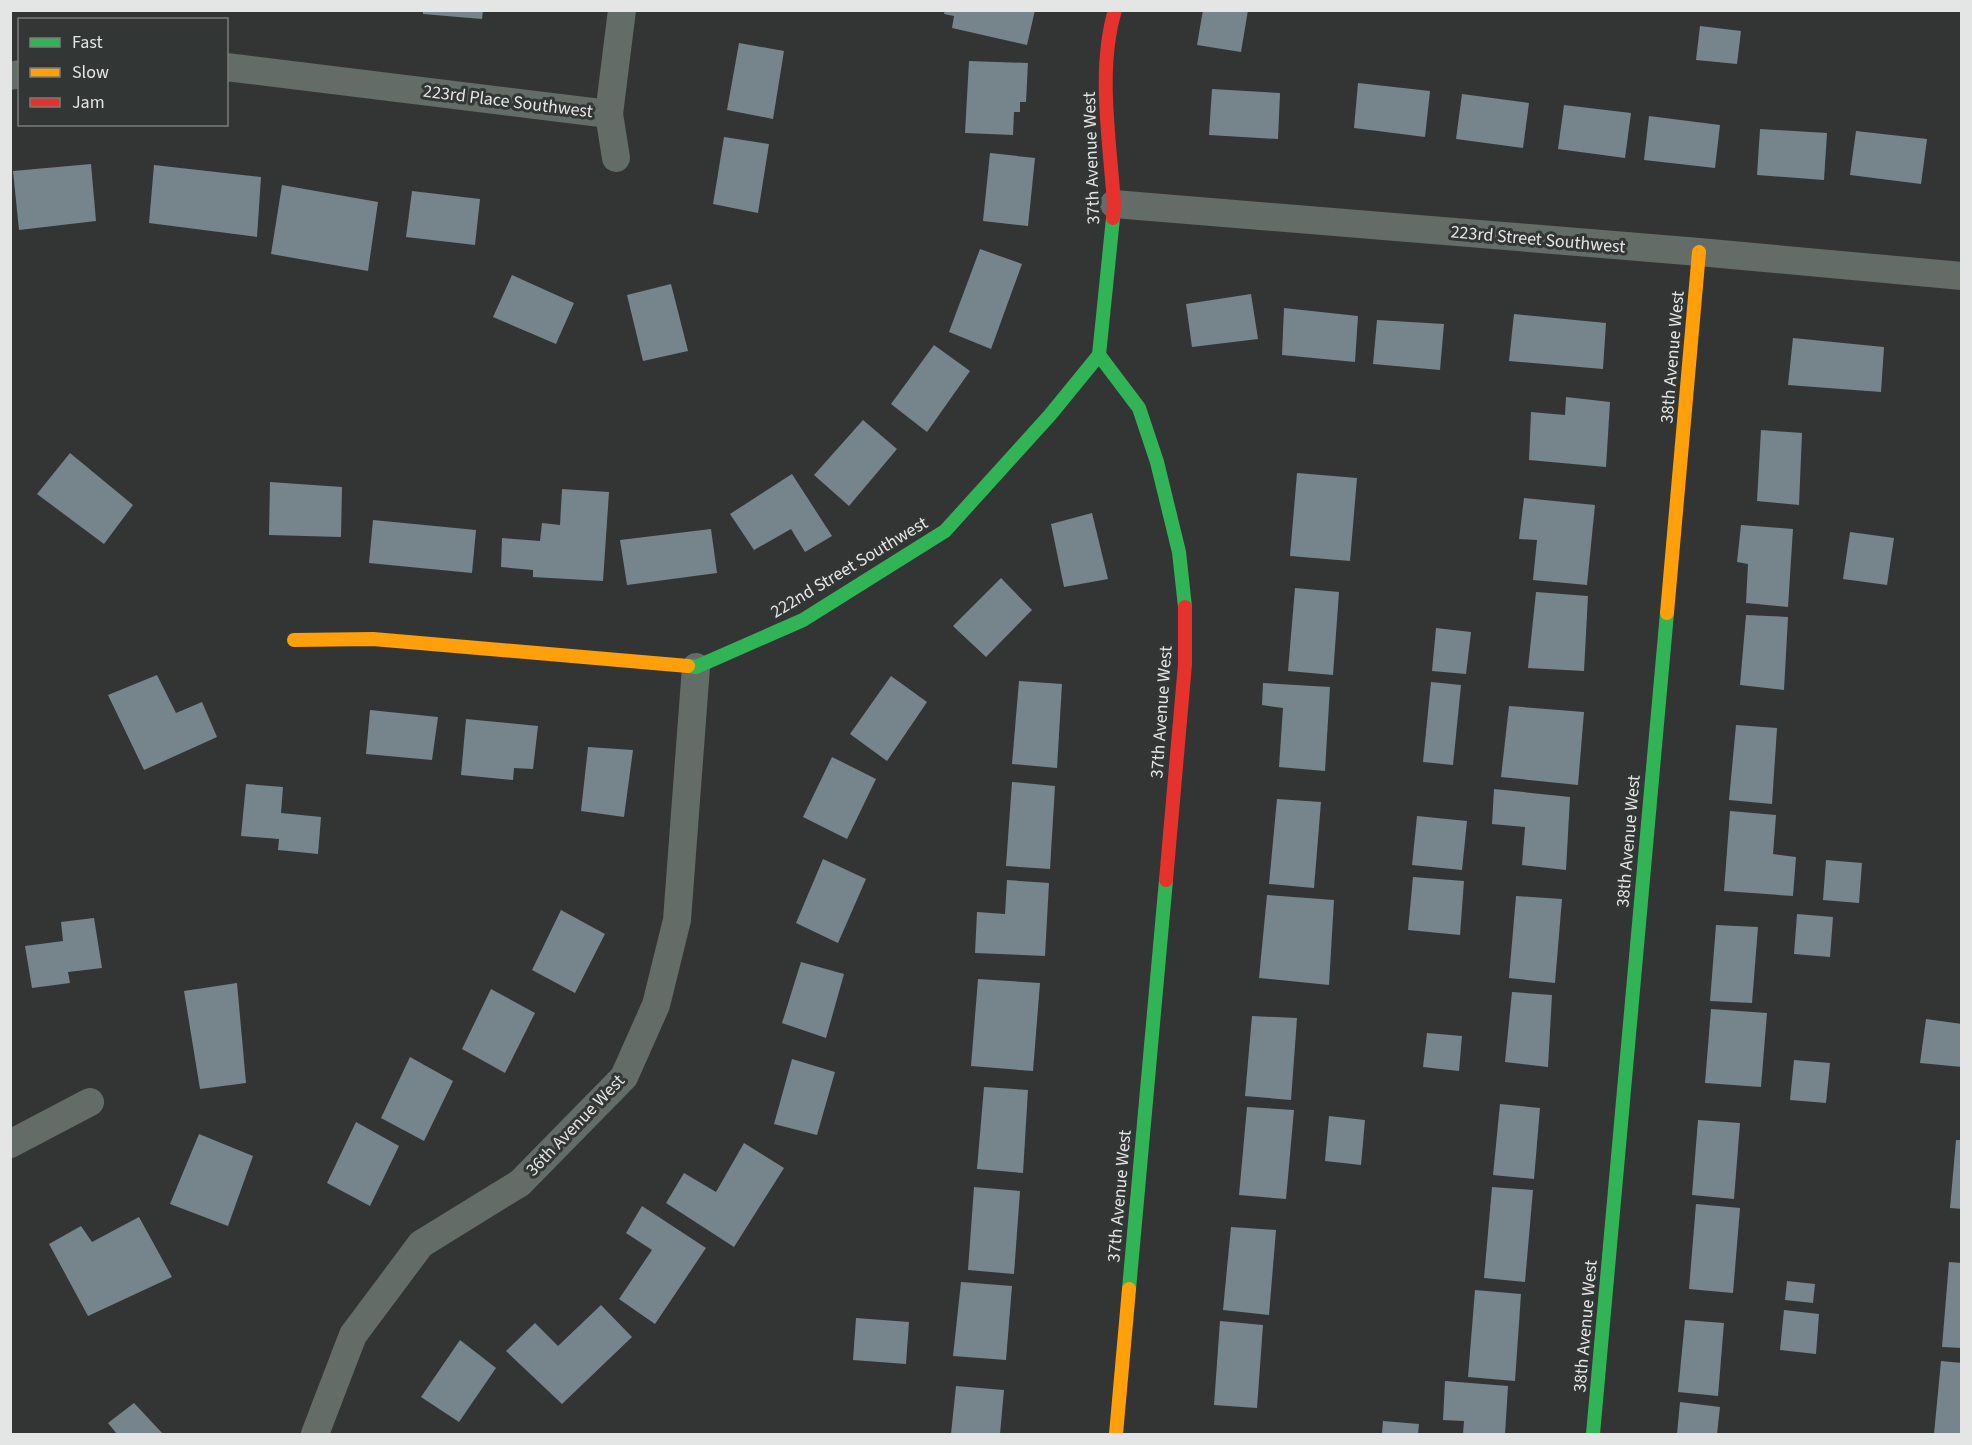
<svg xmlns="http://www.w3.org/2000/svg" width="1972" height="1445" viewBox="0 0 1972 1445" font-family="'Source Sans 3',sans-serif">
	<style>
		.building { fill: #76858b }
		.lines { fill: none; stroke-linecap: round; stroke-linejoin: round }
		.street { stroke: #636c67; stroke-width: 28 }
		.fast { stroke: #30b455; stroke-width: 14 }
		.slow { stroke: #ff9f0a; stroke-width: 14 }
		.jam { stroke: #e5322d; stroke-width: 14 }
		.labels { text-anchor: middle; stroke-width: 6; stroke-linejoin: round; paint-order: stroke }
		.street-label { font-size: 18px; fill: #e3e6e5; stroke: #323635 }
	</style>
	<rect width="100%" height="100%" fill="#333534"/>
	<g class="building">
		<polygon points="423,10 483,10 482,19 423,14"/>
		<polygon points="945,10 1035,10 1027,45 952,28 954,16 944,14"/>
		<polygon points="1203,10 1248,10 1241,52 1197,45"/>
		<polygon points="1700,26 1741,31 1737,64 1696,60"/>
		<polygon points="739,43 784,51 773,119 727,110"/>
		<polygon points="969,61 1028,63 1026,102 1020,102 1020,112 1014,112 1013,135 965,133"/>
		<polygon points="1358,83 1430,91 1425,137 1354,128"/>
		<polygon points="1212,89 1280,93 1278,139 1209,135"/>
		<polygon points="1462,94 1529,103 1523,148 1456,139"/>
		<polygon points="1564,105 1631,113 1625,158 1558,149"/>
		<polygon points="1649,116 1720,125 1715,168 1644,160"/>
		<polygon points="1760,129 1827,133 1824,180 1757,175"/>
		<polygon points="1856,131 1927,139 1921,184 1850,175"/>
		<polygon points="724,137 769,144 758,213 713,204"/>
		<polygon points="990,153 1035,158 1028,226 983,221"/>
		<polygon points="91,164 96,221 19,230 13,171"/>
		<polygon points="154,165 261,177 257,237 149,223"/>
		<polygon points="282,185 378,202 368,271 271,254"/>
		<polygon points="412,191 480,199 475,245 406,237"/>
		<polygon points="980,249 1022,264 991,349 949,332"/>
		<polygon points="512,275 574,303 556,344 493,317"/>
		<polygon points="671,284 688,351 643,361 627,295"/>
		<polygon points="1251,294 1258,339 1192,347 1186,304"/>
		<polygon points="1284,308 1358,316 1355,362 1282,355"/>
		<polygon points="1514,314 1606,323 1603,369 1509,361"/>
		<polygon points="1377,320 1444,324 1440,370 1373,364"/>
		<polygon points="1793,338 1884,347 1881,392 1788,385"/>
		<polygon points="934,345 970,371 927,432 891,404"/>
		<polygon points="1566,397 1610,402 1606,467 1529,460 1531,412 1565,415"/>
		<polygon points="863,420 897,449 849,506 814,475"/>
		<polygon points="1761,430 1802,433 1799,505 1757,501"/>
		<polygon points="70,453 133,505 104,544 37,494"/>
		<polygon points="1297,473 1357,478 1350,561 1290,556"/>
		<polygon points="792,474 832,536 805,552 791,529 754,550 730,514"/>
		<polygon points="270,482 342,487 341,537 269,535"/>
		<polygon points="562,489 609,492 603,581 533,577 533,570 501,567 502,538 540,541 542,523 560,525"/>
		<polygon points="1524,498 1595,505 1587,585 1533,580 1537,540 1519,539"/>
		<polygon points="1092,513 1108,579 1064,587 1051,524"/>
		<polygon points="373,520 476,530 472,573 369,563"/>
		<polygon points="1741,525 1793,529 1788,607 1746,603 1748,564 1737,562"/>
		<polygon points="711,529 717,573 627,585 620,540"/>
		<polygon points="1850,532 1894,538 1887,585 1843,579"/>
		<polygon points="1001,578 1032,610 986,657 953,626"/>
		<polygon points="1295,588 1339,592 1333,675 1288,671"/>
		<polygon points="1536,592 1588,596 1584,671 1528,668"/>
		<polygon points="1746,615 1788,617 1784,690 1740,685"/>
		<polygon points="1436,628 1471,632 1466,674 1432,671"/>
		<polygon points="157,675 176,713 202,702 217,737 144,770 108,695"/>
		<polygon points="891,676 927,702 887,761 850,734"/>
		<polygon points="1019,681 1062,684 1057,768 1012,764"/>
		<polygon points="1431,682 1461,685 1453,765 1423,762"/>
		<polygon points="1263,683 1330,687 1325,771 1279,767 1283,708 1262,705"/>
		<polygon points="1509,706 1584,712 1578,785 1501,777"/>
		<polygon points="370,710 438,717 432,760 366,754"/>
		<polygon points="466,719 538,726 533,769 514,768 513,780 461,775"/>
		<polygon points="1736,725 1777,728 1772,804 1729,800"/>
		<polygon points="588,747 633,750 624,817 581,811"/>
		<polygon points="832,757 876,779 847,839 803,817"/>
		<polygon points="1012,782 1055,786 1050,869 1006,866"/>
		<polygon points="246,784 283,787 281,813 321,817 318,854 278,850 279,839 241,836"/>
		<polygon points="1494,789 1570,797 1566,870 1522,865 1525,827 1492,824"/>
		<polygon points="1277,799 1321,802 1314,888 1269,884"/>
		<polygon points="1730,811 1776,815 1773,854 1796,857 1793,896 1724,891"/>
		<polygon points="1417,816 1467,821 1462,870 1412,865"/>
		<polygon points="823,859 866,879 838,943 796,923"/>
		<polygon points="1826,860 1862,863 1859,903 1823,900"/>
		<polygon points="1413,877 1464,881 1460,935 1408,930"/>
		<polygon points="1007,880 1049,883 1045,956 975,953 977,912 1005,914"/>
		<polygon points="1267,895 1334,900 1329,985 1259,978"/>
		<polygon points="1516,896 1562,899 1555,983 1509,978"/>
		<polygon points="561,910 605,934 575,993 532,970"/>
		<polygon points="1797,914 1833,917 1830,957 1794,954"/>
		<polygon points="94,918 102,968 68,972 70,983 32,988 25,946 63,941 61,922"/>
		<polygon points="1716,925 1758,927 1752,1003 1710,1001"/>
		<polygon points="801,962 844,974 826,1038 782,1023"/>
		<polygon points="978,979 1040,983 1033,1071 971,1066"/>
		<polygon points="237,983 246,1083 200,1089 184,991"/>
		<polygon points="491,989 535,1013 505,1073 462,1049"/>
		<polygon points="1512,992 1552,995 1548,1067 1505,1062"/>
		<polygon points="1711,1009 1767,1013 1761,1087 1705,1083"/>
		<polygon points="1252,1016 1297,1018 1291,1100 1245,1096"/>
		<polygon points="1926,1019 1962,1024 1962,1067 1920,1063"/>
		<polygon points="1427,1033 1462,1036 1459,1071 1423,1067"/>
		<polygon points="410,1057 453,1081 424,1141 381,1118"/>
		<polygon points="792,1059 835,1072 817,1135 774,1124"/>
		<polygon points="1794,1060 1830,1063 1826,1103 1790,1100"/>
		<polygon points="984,1087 1028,1090 1023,1173 977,1169"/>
		<polygon points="1500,1104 1540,1108 1534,1179 1493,1175"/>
		<polygon points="1247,1107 1294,1110 1286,1199 1239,1195"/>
		<polygon points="1329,1116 1365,1120 1361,1165 1325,1161"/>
		<polygon points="1698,1120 1740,1123 1734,1199 1692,1195"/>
		<polygon points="356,1122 399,1146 370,1206 327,1183"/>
		<polygon points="199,1134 253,1156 228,1226 170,1204"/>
		<polygon points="1956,1140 1962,1140 1962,1209 1950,1208"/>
		<polygon points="744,1143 784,1168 734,1247 666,1203 684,1173 716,1192"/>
		<polygon points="974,1187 1020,1191 1014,1274 968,1270"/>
		<polygon points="1492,1187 1533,1190 1525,1282 1484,1278"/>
		<polygon points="1696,1204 1740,1208 1733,1293 1689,1289"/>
		<polygon points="642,1206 706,1248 655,1324 619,1299 652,1250 626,1233"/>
		<polygon points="139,1217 172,1277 88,1316 49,1244 81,1226 92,1242"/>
		<polygon points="1231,1227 1276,1230 1269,1315 1223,1310"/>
		<polygon points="1949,1262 1962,1263 1962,1348 1942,1347"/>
		<polygon points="1787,1281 1815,1284 1813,1303 1785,1300"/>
		<polygon points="961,1282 1012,1286 1006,1360 953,1356"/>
		<polygon points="1475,1290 1521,1294 1515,1381 1468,1377"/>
		<polygon points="601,1305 632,1337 562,1404 506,1351 535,1323 558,1346"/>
		<polygon points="1784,1310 1819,1314 1816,1354 1780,1350"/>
		<polygon points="856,1318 909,1322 906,1364 853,1360"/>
		<polygon points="1685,1320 1724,1323 1718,1396 1678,1392"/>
		<polygon points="1220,1321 1263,1325 1257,1408 1214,1405"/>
		<polygon points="460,1340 496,1368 459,1422 421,1397"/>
		<polygon points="1941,1361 1962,1363 1962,1434 1934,1434"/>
		<polygon points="1445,1381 1508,1386 1505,1434 1463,1434 1464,1421 1443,1420"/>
		<polygon points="956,1386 1004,1390 1000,1434 951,1434"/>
		<polygon points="1680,1402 1720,1407 1717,1434 1677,1434"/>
		<polygon points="134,1403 163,1434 117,1434 108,1423"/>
		<polygon points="1383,1421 1419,1424 1418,1434 1382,1434"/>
	</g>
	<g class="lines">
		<g class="street">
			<polyline points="226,67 609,114"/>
			<polyline points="10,76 20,74"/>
			<polyline points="616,158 609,114 622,10"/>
			<polyline points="1114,204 1699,252 1962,276"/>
			<polyline points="10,1144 90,1102"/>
			<polyline points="315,1434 353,1335 421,1244 520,1183 624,1077 656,1005 677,920 696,667"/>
		</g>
		<g class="fast">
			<polyline points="1113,218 1099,355 1139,408 1157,462 1179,552 1185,607"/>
			<polyline points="688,666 696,667 803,620 945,531 1050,415 1099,355"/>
			<polyline points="1129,1289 1166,880"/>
			<polyline points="1593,1434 1667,613"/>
		</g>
		<g class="slow">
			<polyline points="1667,613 1699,252"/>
			<polyline points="294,640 373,639 688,666"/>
			<polyline points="1116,1434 1129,1289"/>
		</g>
		<g class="jam">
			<path d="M1113 218 1114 204C1110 142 1097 70 1115 10"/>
			<polyline points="1166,880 1185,664 1185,607"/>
		</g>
	</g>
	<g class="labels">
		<g class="street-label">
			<text transform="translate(508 101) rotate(7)" y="6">223rd Place Southwest</text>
			<text transform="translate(1091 158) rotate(-92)" y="6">37th Avenue West</text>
			<text transform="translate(1538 239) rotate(5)" y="6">223rd Street Southwest</text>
			<text transform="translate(1672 357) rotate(-85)" y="6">38th Avenue West</text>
			<text transform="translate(849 567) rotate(-31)" y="6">222nd Street Southwest</text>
			<text transform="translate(1161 712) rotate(-86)" y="6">37th Avenue West</text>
			<text transform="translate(1628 841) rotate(-85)" y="6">38th Avenue West</text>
			<text transform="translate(575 1125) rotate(-46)" y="6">36th Avenue West</text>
			<text transform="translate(1119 1196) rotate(-85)" y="6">37th Avenue West</text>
			<text transform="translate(1585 1326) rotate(-85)" y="6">38th Avenue West</text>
		</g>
	</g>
	<rect width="1972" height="1445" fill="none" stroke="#e3e6e5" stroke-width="24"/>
	<rect x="18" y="18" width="210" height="108" fill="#323635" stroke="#797c7b" stroke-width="1.5"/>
	<rect x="30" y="38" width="30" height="9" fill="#30b455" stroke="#797c7b" stroke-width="1.5"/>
	<text x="72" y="48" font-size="18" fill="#e3e6e5">Fast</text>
	<rect x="30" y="68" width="30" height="9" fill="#ff9f0a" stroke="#797c7b" stroke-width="1.5"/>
	<text x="72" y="78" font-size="18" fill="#e3e6e5">Slow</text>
	<rect x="30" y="98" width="30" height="9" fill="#e5322d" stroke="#797c7b" stroke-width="1.5"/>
	<text x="72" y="108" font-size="18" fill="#e3e6e5">Jam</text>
</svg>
